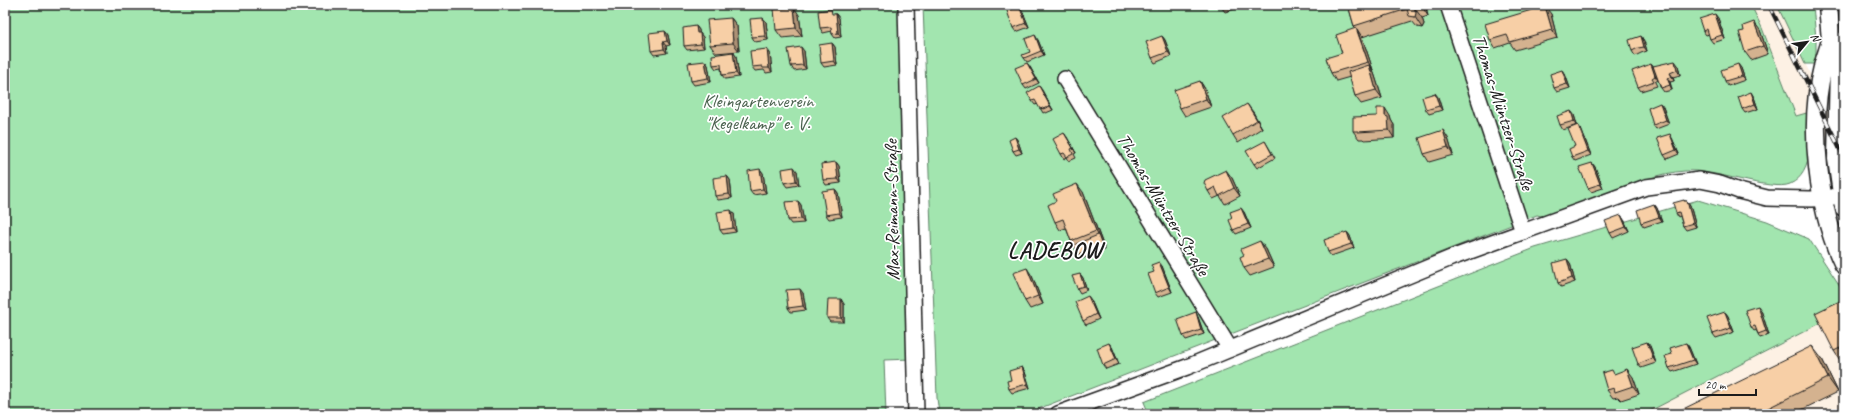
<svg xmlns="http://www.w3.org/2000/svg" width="1849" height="419" viewBox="0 0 1849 419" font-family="Caveat,sans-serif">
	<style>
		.built { fill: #fdf1e4 }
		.green { fill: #a2e5af; stroke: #5f8066 }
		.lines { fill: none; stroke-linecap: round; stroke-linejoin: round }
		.minor-casing { stroke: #1c1c1c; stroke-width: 18 }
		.tertiary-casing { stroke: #1c1c1c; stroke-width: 21 }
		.minor { stroke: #fff; stroke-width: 15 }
		.tertiary { stroke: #fff; stroke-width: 18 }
		.rail-casing { stroke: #1c1c1c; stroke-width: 4.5 }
		.rail { stroke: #fff; stroke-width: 3; stroke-dasharray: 9; stroke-linecap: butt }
		.wall { fill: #d4b28f; stroke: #1c1c1c }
		.shaded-wall { fill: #ad9174; stroke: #1c1c1c }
		.building { fill: #f7cfa6; stroke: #1c1c1c }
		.labels { text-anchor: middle; stroke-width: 3.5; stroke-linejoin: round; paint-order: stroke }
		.park-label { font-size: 19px; fill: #4b624f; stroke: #fff }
		.street-label { font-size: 19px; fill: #1c1c1c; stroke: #fff }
		.district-label { font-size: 23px; font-weight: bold; letter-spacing: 1px; fill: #1c1c1c; stroke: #fff }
	</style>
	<rect width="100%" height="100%" fill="#fff"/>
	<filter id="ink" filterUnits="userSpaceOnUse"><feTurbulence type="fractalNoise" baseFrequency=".025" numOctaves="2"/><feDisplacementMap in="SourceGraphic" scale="8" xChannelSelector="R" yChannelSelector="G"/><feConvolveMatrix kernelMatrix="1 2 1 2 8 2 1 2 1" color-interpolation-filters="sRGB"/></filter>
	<g filter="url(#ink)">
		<g class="built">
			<polygon points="1751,5 1777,5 1844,144 1844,175 1810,113 1797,117 1762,28"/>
			<polygon points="1844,311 1844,414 1644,414 1783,343"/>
		</g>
		<g class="green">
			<polygon points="5,5 898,5 902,31 911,359 884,360 886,414 5,414"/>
			<path d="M923 5H1751L1762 28 1796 116 1810 112C1810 135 1815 173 1790 184 1772 192 1710 168 1685 171 1659 173 1639 182 1615 191 1592 200 1569 208 1546 217L1537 215 1025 414H939L937 398Z"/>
			<polygon points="1777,5 1813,5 1816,39 1816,64 1805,64"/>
			<polygon points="1698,200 1767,221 1809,239 1844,292 1844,311 1644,414 1149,414 1144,402 1535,248"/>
		</g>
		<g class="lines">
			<defs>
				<g id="minor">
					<polyline points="906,5 916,414"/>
					<polyline points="1448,5 1523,232"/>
					<polyline points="1831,40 1844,41"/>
					<polyline points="1065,79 1230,349"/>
					<polyline points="1058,414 1187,367 1451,258 1646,187 1700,180 1720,184 1739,191 1767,198 1812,199 1842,196"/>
				</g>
				<g id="tertiary">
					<polyline points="1828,5 1831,40 1839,65 1837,159 1844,207"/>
					<path d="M1831 40C1829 49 1825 58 1823 67 1808 125 1818 211 1844 265"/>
				</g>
			</defs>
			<use href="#minor" class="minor-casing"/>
			<use href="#tertiary" class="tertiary-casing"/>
			<use href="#minor" class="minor"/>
			<use href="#tertiary" class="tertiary"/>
			<defs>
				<polyline id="rail" points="1769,5 1844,157"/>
			</defs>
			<use href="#rail" class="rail-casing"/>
			<use href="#rail" class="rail"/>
		</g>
		<g class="wall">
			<polygon points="1127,5 1132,5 1128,7"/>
			<polygon points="1221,5 1237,5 1238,8 1225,12 1222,8"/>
			<polygon points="1348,5 1425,5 1428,16 1422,18 1424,24 1422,28 1417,27 1412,21 1362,37 1373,70 1372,70 1374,73 1382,98 1361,104 1355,96 1350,77 1336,81 1331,73 1356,28 1354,26"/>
			<polygon points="1019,6 1022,10 1029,27 1016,32 1013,28"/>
			<polygon points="834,14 836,14 839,18 841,37 835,38 832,34 832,31 823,33 820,28"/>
			<polygon points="1551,14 1557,38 1515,50 1510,43 1495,48 1490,40"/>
			<polygon points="799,15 802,36 782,38 776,30"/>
			<polygon points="731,18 737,26 739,51 716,53 710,45"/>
			<polygon points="763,18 766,22 768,40 755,42 752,37"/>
			<polygon points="1718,18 1725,39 1713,43 1710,39 1709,34 1706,35 1703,31"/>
			<polygon points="696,26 699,30 699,33 703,37 704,48 687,50 684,46"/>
			<polygon points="1760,30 1768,54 1751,60 1745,52 1744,31"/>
			<polygon points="665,31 668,35 670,45 666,46 667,53 654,55 651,51"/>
			<polygon points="1162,36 1165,40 1171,56 1155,63 1152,58"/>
			<polygon points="1641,36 1644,41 1647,51 1641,53 1635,56 1632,51"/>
			<polygon points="1038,40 1044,55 1027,62 1024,58 1030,52"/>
			<polygon points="832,43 835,47 837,65 824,67 821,63"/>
			<polygon points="804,51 806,69 794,71 791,66"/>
			<polygon points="733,52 736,56 739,77 725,79 722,75 721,68 716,69 713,65"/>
			<polygon points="770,53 772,72 766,73 764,70 755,71 752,67"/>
			<polygon points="705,61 708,65 711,82 694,85 691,81"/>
			<polygon points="1027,63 1030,67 1039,83 1026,89 1023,85"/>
			<polygon points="1651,64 1654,68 1658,80 1655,82 1657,86 1641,91 1638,87"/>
			<polygon points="1678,65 1680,75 1673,77 1674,81 1670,82 1672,90 1664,92 1661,88 1653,66"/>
			<polygon points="1741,68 1745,80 1728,86 1725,81"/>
			<polygon points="1565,74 1570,88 1557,92 1554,88"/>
			<polygon points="1200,81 1205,89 1211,107 1185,116 1180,108"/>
			<polygon points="1039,86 1053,110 1046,113 1045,112 1043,113 1038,104 1035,105 1032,101"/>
			<polygon points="1438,97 1442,110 1429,114 1426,110"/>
			<polygon points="1754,97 1758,109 1745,113 1742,109"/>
			<polygon points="1660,103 1663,107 1669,124 1656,129 1653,125"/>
			<polygon points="1571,111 1574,115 1577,125 1563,130 1560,125"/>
			<polygon points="1253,112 1262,128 1238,143 1233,135"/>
			<polygon points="1390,116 1391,120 1394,125 1394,138 1364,140 1363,139 1359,139 1353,131"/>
			<polygon points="1581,129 1591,155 1575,161 1572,157 1575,146"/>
			<polygon points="1064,133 1076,153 1074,154 1076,158 1069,161 1067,157 1064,159 1061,154"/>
			<polygon points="1015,137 1018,141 1022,153 1016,155 1013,151"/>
			<polygon points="1448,138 1453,155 1429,162 1424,154"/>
			<polygon points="1672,138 1679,154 1667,159 1664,155"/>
			<polygon points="1265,141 1275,158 1257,168 1254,164"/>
			<polygon points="836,162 839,166 841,183 826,185 823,180"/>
			<polygon points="1592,163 1595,167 1603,188 1591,192 1588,188"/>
			<polygon points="760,169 763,173 766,193 753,195 750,191"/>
			<polygon points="797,171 799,185 787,187 784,183"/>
			<polygon points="727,176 730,180 732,198 718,200 715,196"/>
			<polygon points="1232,178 1240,196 1225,204 1220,196 1213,199 1208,191"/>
			<polygon points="835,189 838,193 842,217 829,219 826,215"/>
			<polygon points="1083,192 1105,250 1081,259 1078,255 1074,245 1071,241 1066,228 1060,230 1055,222"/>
			<polygon points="1684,200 1685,201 1687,201 1690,205 1696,227 1686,230 1683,226 1680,216 1678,217 1676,213"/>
			<polygon points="798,201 801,205 804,223 791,224 788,220"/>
			<polygon points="1654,204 1657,208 1662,221 1644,227 1641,223"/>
			<polygon points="1244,212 1251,228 1236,234 1233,230 1232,218"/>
			<polygon points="734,214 736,232 723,234 720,230"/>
			<polygon points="1621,215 1624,220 1629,231 1613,238 1610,233"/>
			<polygon points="1347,232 1350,236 1354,248 1331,256 1328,252"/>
			<polygon points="1266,249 1274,267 1250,276 1244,268"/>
			<polygon points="1567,259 1570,263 1575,282 1561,287 1558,283"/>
			<polygon points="1162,266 1172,292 1158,297 1155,293"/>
			<polygon points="1080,274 1083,278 1087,290 1080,293 1077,288"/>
			<polygon points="1032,276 1043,304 1030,309 1025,301"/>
			<polygon points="803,293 806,310 791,312 788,308"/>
			<polygon points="1091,300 1099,319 1086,325 1083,321"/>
			<polygon points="1844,300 1844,364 1843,365 1834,351"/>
			<polygon points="844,304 844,322 830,322 827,318"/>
			<polygon points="1761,310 1769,335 1760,338 1756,330 1754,331 1751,327"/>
			<polygon points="1725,312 1728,316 1734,332 1716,338 1713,334"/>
			<polygon points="1198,317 1204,334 1186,340 1183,336"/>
			<polygon points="1647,342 1650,346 1656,363 1641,368 1638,364"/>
			<polygon points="1686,343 1689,347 1696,364 1672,372 1669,368 1672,354"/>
			<polygon points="1112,347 1119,364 1106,369 1103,365"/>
			<polygon points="1822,359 1838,392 1793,414 1673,414"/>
			<polygon points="1022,367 1025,372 1030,388 1012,393 1009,389 1011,380"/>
			<polygon points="1615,374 1633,377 1639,394 1621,400 1618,397 1613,398 1607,390"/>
		</g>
		<g class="shaded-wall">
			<polygon points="1421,5 1425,5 1428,16"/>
			<polygon points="1019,6 1022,10 1029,27 1026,23"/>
			<polygon points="1545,6 1551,14 1557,38 1552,30"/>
			<polygon points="794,7 799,15 802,36 796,28"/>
			<polygon points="1414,7 1422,18 1424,24 1422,28 1415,17"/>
			<polygon points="836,14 839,18 841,37 838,33"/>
			<polygon points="1715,14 1718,18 1725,39 1722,35"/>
			<polygon points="731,18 737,26 739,51 733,43"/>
			<polygon points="763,18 766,22 768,40 765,36"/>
			<polygon points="1754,22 1760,30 1768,54 1763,46"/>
			<polygon points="696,26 699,30 700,37 697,33"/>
			<polygon points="1357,29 1362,37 1373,70 1368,62"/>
			<polygon points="665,31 668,35 670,45 667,41"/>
			<polygon points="700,33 703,37 704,48 701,44"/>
			<polygon points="1035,35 1038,40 1044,55 1041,51"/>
			<polygon points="1162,36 1165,40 1171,56 1168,52"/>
			<polygon points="1641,36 1644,41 1647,51 1644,47"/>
			<polygon points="663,42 666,46 667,53 664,49"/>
			<polygon points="832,43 835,47 837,65 834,61"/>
			<polygon points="801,47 804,51 806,69 803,65"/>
			<polygon points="767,49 770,53 772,72 769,68"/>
			<polygon points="733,52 736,56 739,77 736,73"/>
			<polygon points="705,61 708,65 711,82 708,78"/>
			<polygon points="1675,61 1678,65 1680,75 1677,70"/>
			<polygon points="1027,63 1030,67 1039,83 1036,79"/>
			<polygon points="1651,64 1654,68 1658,80 1655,76"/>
			<polygon points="1738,64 1741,68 1745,80 1742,76"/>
			<polygon points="1369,65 1374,73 1382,98 1376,90"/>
			<polygon points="1562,70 1565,74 1570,88 1567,84"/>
			<polygon points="1670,73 1673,77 1674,81"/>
			<polygon points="1667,78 1670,82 1672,90 1670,85"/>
			<polygon points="1200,81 1205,89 1211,107 1206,99"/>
			<polygon points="1039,86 1042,90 1053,110 1050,106"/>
			<polygon points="1751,92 1754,97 1758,109 1755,104"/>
			<polygon points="1435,93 1438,97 1442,110 1439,106"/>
			<polygon points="1660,103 1663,107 1669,124 1666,120"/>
			<polygon points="1247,104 1253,112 1262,128"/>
			<polygon points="1385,108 1390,116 1391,120 1394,125 1394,138 1389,130 1385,116"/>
			<polygon points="1571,111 1574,115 1577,125 1574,121"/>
			<polygon points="1578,125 1581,129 1591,155 1588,151"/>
			<polygon points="1443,130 1448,138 1453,155 1448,147"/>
			<polygon points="1064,133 1067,137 1076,153"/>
			<polygon points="1670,134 1672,138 1679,154 1676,150"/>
			<polygon points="1015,137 1018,141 1022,153 1019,149"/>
			<polygon points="836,162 839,166 841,183 838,179"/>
			<polygon points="1592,163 1595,167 1603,188 1600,184"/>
			<polygon points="794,167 797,171 799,185 796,181"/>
			<polygon points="760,169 763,173 766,193 763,189"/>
			<polygon points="1226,170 1232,178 1240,196 1234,188"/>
			<polygon points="727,176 730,180 732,198 729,194"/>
			<polygon points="1077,184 1083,192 1105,250 1102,246 1098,235 1096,231"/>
			<polygon points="835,189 838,193 842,217 839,213"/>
			<polygon points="798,201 801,205 804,223 801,219"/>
			<polygon points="1687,201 1690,205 1696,227 1693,223"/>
			<polygon points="1654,204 1657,208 1662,221 1659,217"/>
			<polygon points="1241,208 1244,212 1251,228 1248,224"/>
			<polygon points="731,210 734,214 736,232 733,228"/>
			<polygon points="1621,215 1624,220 1629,231 1626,227"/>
			<polygon points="1347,232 1350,236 1354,248 1351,244"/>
			<polygon points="1260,241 1266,249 1274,267 1268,259"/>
			<polygon points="1567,259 1570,263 1575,282 1572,278"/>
			<polygon points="1159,262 1162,266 1172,292 1169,287"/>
			<polygon points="1027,268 1032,276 1043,304 1038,296"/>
			<polygon points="1080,274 1083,278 1087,290 1084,286"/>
			<polygon points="800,289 803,293 806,310 803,306"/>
			<polygon points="1088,296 1091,300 1099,319 1096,314"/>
			<polygon points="841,299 844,304 844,322 841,318"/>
			<polygon points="1758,306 1761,310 1769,335 1766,331"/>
			<polygon points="1196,312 1198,317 1204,334 1201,330"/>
			<polygon points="1725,312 1728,316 1734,332 1731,328"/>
			<polygon points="1647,342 1650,346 1656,363 1653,358"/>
			<polygon points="1109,343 1112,347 1119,364 1116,359"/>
			<polygon points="1686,343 1689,347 1696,364 1693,360"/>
			<polygon points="1812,346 1822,359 1838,392 1828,378"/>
			<polygon points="1022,367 1025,372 1030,388 1027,384"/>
			<polygon points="1627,369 1633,377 1639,394 1633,386"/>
		</g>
		<g class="building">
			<polygon points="1221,5 1231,5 1222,8"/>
			<polygon points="1348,5 1420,5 1414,7 1416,13 1415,17 1409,16 1407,9 1354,26"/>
			<polygon points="1019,6 1026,23 1013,28 1007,11"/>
			<polygon points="1545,6 1552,30 1510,42 1507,35 1490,40 1485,24"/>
			<polygon points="794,7 796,28 776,30 774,9"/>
			<polygon points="831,9 832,14 836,14 838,33 832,34 831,27 820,28 818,11"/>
			<polygon points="1715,14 1722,35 1710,39 1707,29 1703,31 1699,19"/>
			<polygon points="731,18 733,43 710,45 707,20"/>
			<polygon points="763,18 765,36 752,37 750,19"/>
			<polygon points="1754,22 1763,46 1745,52 1739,32 1744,31 1743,26"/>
			<polygon points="696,26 697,33 700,33 701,44 684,46 683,28"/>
			<polygon points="1356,28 1368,62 1331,73 1326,58 1342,53 1336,35"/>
			<polygon points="665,31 667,41 663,42 664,49 651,51 649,33"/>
			<polygon points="1035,35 1041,51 1024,58 1022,55 1030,52 1025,39"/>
			<polygon points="1162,36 1168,52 1152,58 1146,42"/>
			<polygon points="1641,36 1644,47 1638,48 1632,51 1629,40"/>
			<polygon points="832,43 834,61 821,63 819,45"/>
			<polygon points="801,47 803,65 791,66 788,49"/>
			<polygon points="767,49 769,68 763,68 762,66 752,67 750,51"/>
			<polygon points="733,52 736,73 722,75 721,64 713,65 712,55"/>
			<polygon points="705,61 708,78 691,81 688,63"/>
			<polygon points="1675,61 1677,70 1670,73 1672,77 1667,78 1670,85 1661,88 1653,66"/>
			<polygon points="1027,63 1036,79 1023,85 1015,68"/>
			<polygon points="1651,64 1655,76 1652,78 1654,81 1638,87 1632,71"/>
			<polygon points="1738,64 1742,76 1725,81 1721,70"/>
			<polygon points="1369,65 1376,90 1355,96 1348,72"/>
			<polygon points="1562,70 1567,84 1554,88 1550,74"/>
			<polygon points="1200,81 1206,99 1180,108 1174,90"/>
			<polygon points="1039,86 1050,106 1043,109 1043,108 1040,109 1035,100 1032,101 1027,93"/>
			<polygon points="1751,92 1755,104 1742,109 1738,97"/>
			<polygon points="1435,93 1439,106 1426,110 1422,97"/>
			<polygon points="1660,103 1666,120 1653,125 1648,108"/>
			<polygon points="1247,104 1257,120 1233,135 1223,118"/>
			<polygon points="1377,108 1385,108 1385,116 1388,117 1389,130 1358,132 1358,131 1353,131 1353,117 1377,116"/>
			<polygon points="1571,111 1574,121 1560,125 1557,116"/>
			<polygon points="1578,125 1588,151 1572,157 1569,149 1575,146 1568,129"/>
			<polygon points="1443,130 1448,147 1424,154 1419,138"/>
			<polygon points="1064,133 1073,148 1071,149 1073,154 1067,157 1064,153 1061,154 1053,139"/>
			<polygon points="1670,134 1676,150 1664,155 1657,138"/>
			<polygon points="1015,137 1019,149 1013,151 1009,140"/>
			<polygon points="1265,141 1272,154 1254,164 1246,151"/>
			<polygon points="836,162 838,179 823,180 821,164"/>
			<polygon points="1592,163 1600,184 1588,188 1579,167"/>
			<polygon points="794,167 796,181 784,183 782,169"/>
			<polygon points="760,169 763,189 750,191 748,171"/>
			<polygon points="1226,170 1234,188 1219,196 1215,187 1208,191 1204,183 1205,180"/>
			<polygon points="727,176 729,194 715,196 713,178"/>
			<polygon points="1077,184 1096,231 1071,241 1063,219 1055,222 1048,205 1056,201 1053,194"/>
			<polygon points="835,189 839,213 826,215 822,191"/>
			<polygon points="1684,200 1684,201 1687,201 1693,223 1683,226 1679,212 1676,213 1673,203"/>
			<polygon points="798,201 801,219 788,220 785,202"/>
			<polygon points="1654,204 1659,217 1641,223 1637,210"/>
			<polygon points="1241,208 1248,224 1233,230 1229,220 1232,218 1230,212"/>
			<polygon points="731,210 733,228 720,230 717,212"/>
			<polygon points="1621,215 1626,227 1610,233 1605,221"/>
			<polygon points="1347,232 1351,244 1328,252 1324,240"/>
			<polygon points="1098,235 1102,246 1078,255 1074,245"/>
			<polygon points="1260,241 1268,259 1244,268 1240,257 1244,255 1241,249"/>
			<polygon points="1567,259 1572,278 1558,283 1553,263"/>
			<polygon points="1159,262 1169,287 1155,293 1148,274 1154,272 1151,265"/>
			<polygon points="1027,268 1038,296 1025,301 1013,273"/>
			<polygon points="1080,274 1084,286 1077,288 1072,276"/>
			<polygon points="800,289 803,306 788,308 786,290"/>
			<polygon points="1088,296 1096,314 1083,321 1075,302"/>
			<polygon points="828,299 841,299 841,318 827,318"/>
			<polygon points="1844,299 1844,346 1834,351 1815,313"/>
			<polygon points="1758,306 1766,331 1758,334 1755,326 1751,327 1745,310"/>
			<polygon points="1196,312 1201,330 1183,336 1177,319"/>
			<polygon points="1725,312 1731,328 1713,334 1707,318"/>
			<polygon points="1647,342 1653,358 1638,364 1632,347"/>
			<polygon points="1109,343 1116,359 1103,365 1097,348"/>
			<polygon points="1686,343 1693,360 1669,368 1665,356 1672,354 1670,348"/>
			<polygon points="1812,346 1828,378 1756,414 1673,414"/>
			<polygon points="1022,367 1027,384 1009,389 1007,381 1011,380 1009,371"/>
			<polygon points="1627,369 1633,386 1615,392 1614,388 1607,390 1602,373 1612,370 1614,374"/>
		</g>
	</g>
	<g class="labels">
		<g class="park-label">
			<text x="758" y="107">Kleingartenverein<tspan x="758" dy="22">"Kegelkamp" e. V.</tspan></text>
		</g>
		<g class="street-label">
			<text transform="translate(1504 112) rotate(72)" y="7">Thomas-Müntzer-Straße</text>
			<text transform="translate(1164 204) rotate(59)" y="7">Thomas-Müntzer-Straße</text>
			<text transform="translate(891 210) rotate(-91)" y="7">Max-Reimann-Straße</text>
		</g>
		<g class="district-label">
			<text x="1055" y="258">LADEBOW</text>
		</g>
	</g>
	<rect width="1849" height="419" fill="none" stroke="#fff" stroke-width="20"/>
	<rect x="10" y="10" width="1829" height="399" fill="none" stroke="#1c1c1c" stroke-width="1.5" filter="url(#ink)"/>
	<g transform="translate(1807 42) rotate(61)" stroke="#ffffff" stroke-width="3" paint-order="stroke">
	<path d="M0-3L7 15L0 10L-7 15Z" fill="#1c1c1c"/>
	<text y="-6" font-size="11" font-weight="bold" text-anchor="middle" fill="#1c1c1c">N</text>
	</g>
	<path d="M1699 389v6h57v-6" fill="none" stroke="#1c1c1c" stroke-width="2"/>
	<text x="1705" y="389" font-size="12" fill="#1c1c1c" stroke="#ffffff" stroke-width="3" paint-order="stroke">20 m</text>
</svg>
